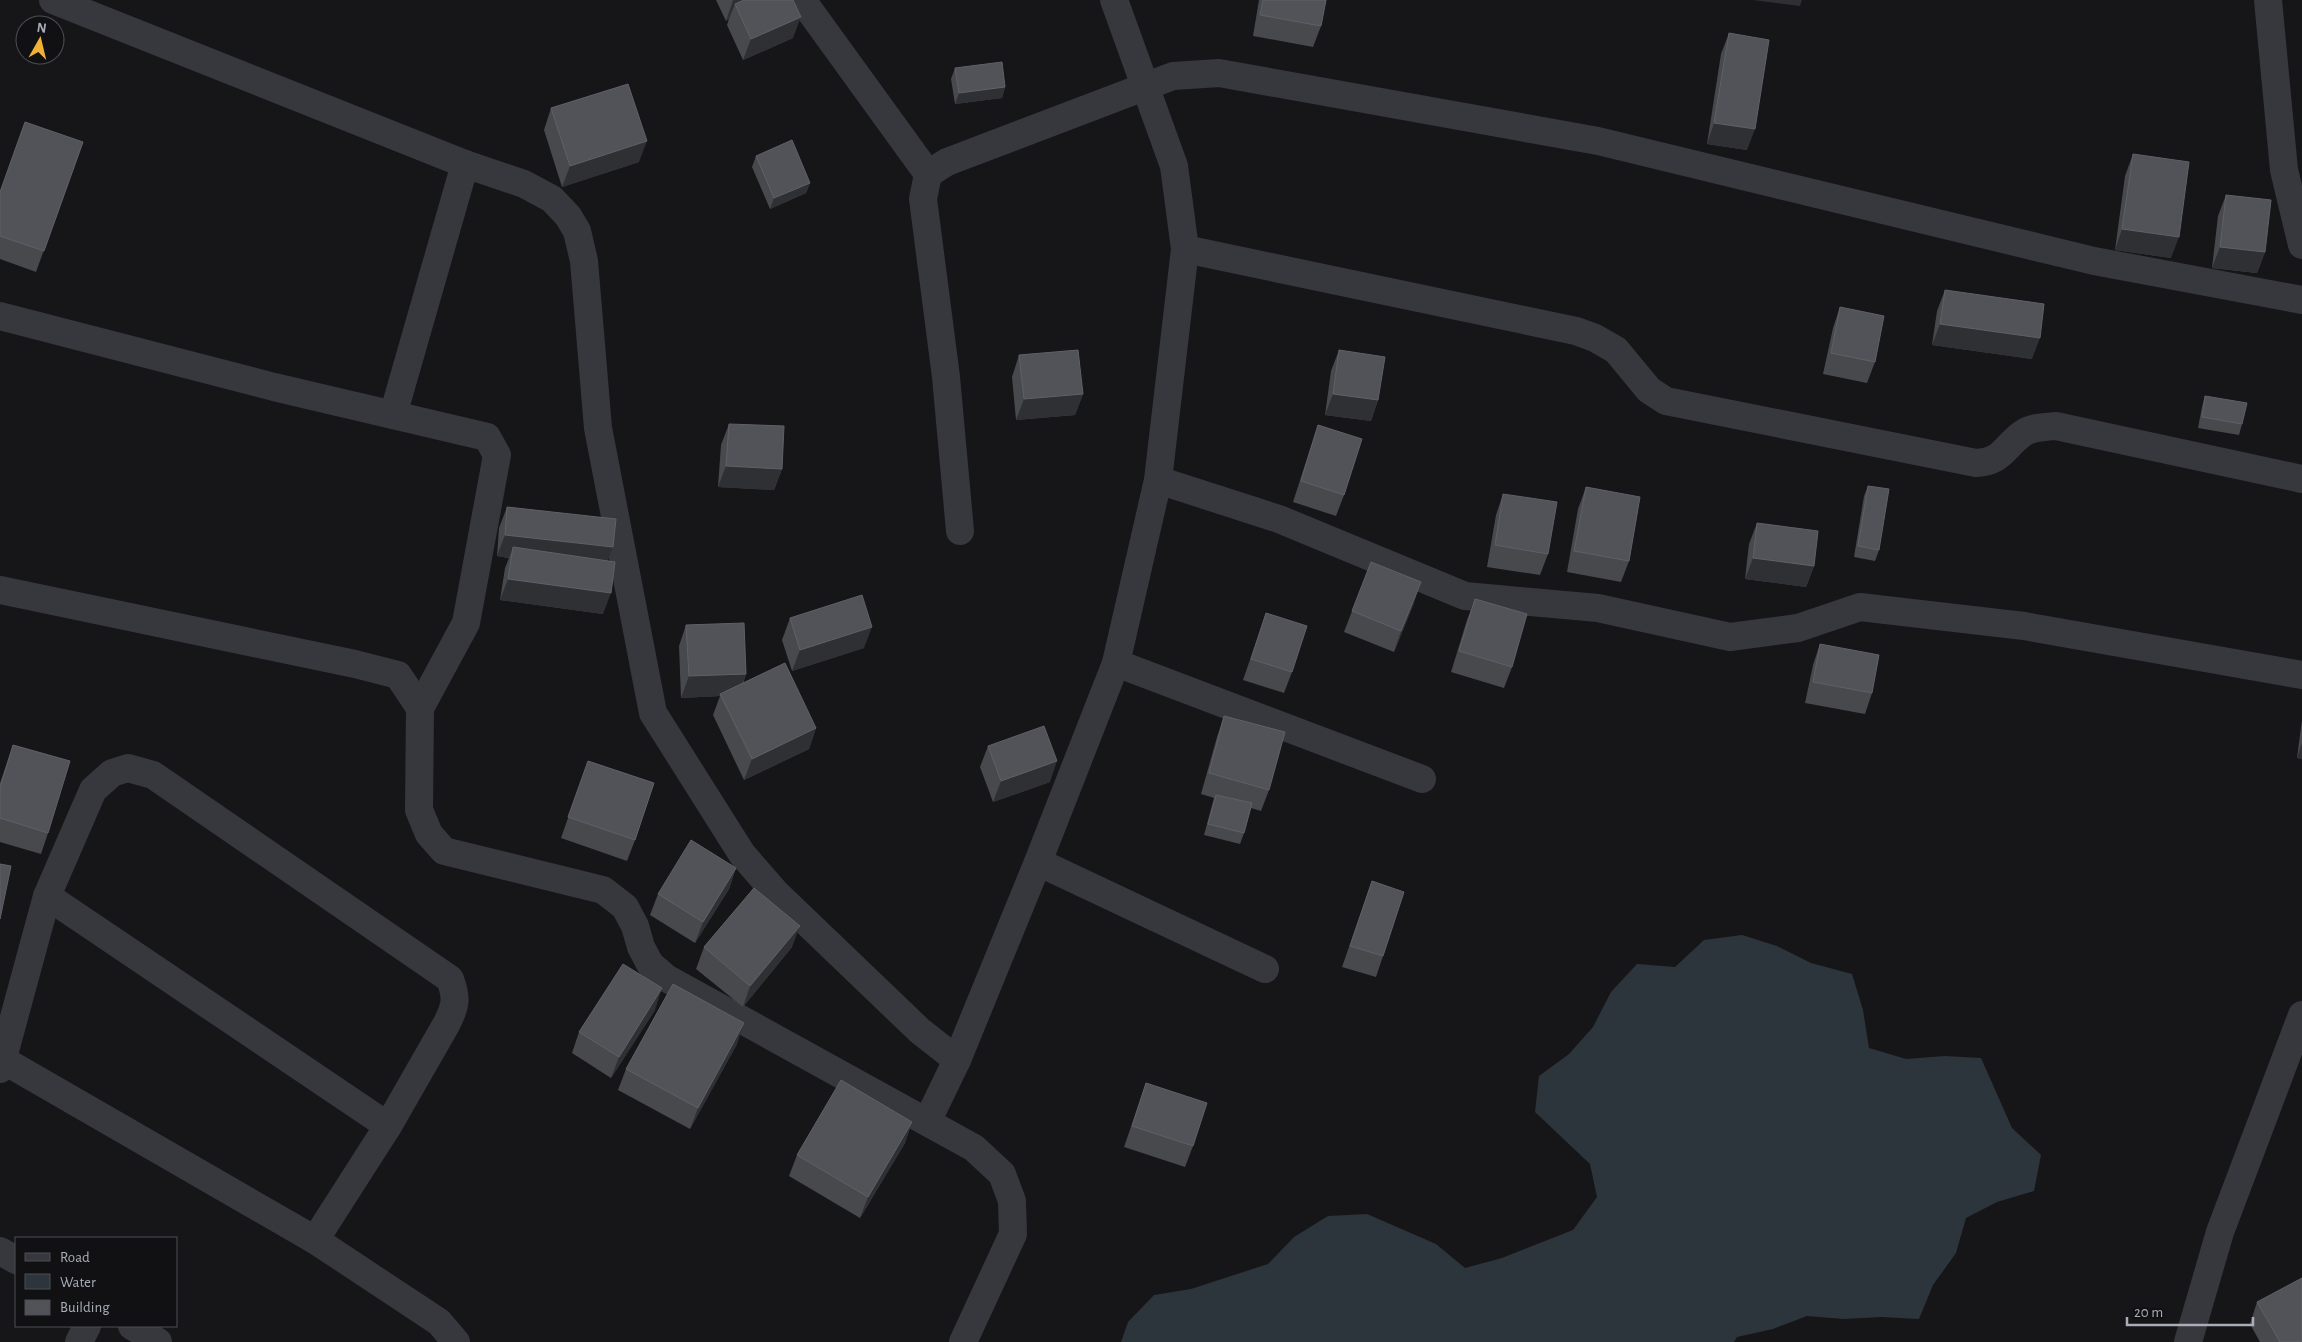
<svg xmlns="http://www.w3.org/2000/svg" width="2302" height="1342" viewBox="0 0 2302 1342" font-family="'Alegreya Sans',sans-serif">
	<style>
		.water { fill: #2c353c }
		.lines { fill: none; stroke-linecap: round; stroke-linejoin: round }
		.minor { stroke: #37383d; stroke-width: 28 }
		.wall { fill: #47494d }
		.shaded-wall { fill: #2f3033 }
		.building { fill: #525359; stroke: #5f6168 }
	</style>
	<rect width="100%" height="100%" fill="#161618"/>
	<polygon class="water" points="1742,935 1777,946 1811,963 1852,974 1863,1010 1869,1048 1906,1059 1945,1056 1981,1058 2012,1128 2041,1155 2034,1191 1997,1202 1966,1218 1956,1253 1933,1285 1919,1319 1881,1317 1844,1319 1807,1316 1773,1329 1737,1337 1734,1342 1121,1342 1128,1322 1154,1295 1191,1289 1268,1264 1294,1237 1328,1216 1367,1214 1436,1244 1465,1268 1502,1258 1573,1230 1597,1197 1590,1164 1535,1112 1539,1076 1569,1054 1593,1027 1611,992 1637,964 1675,967 1704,940"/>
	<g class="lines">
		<g class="minor">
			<polyline points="53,0 465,164 524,184 552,199 568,216 577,231 584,261 598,428 653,713 742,854 775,892 920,1031 957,1060"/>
			<polyline points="802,0 928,174 947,162 1173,76 1219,73 1598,141 2094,261 2302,300"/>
			<polyline points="1114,0 1174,166 1185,249 1158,480 1116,663 1038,862 1265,969"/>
			<polyline points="2268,0 2284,170 2302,245"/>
			<polyline points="928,174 923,199 946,377 960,531"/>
			<path d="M1185 249 1576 331 1595 338 1616 350 1649 390 1666 401 1976 463C2002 462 2004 447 2022 434 2031 427 2044 427 2056 426L2302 479"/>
			<polyline points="0,316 274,387 487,437 497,455 466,623 420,708"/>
			<polyline points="393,415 465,164"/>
			<polyline points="1158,480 1279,519 1465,596 1598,608 1730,637 1798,628 1860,607 2024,626 2302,675"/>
			<polyline points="0,590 355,664 398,675 420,708 419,810 429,834 444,851 603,890 625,907 635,926 641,947 650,964 666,978 974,1148 1002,1174 1012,1201 1013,1234 963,1342"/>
			<polyline points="1116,663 1422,779"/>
			<polyline points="47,896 388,1126"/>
			<polyline points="1,1059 315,1240 439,1322 456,1342"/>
			<path d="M0 1069 47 896 93 790 112 773 128 768 153 775 450 979C457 998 456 1005 447 1023L388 1126 315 1240"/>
			<polyline points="927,1122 957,1060 1038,862"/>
			<polyline points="0,1251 16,1260"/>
			<polyline points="132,1326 158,1342"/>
			<polyline points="79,1342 87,1326"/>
			<polyline points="2188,1342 2220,1232 2302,1015"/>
		</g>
	</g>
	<g class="wall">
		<polygon points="716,0 793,0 793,38 743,60 727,25 729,19 726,21"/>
		<polygon points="1259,0 1326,0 1321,26 1313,47 1253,36"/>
		<polygon points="1729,33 1747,150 1707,144 1721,54"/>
		<polygon points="955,68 1005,87 1002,98 955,104 951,79"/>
		<polygon points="551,108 639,162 562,187 544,130"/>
		<polygon points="83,142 36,272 0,259 0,191"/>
		<polygon points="2133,154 2171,258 2115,250 2125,176"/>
		<polygon points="756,156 810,183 806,193 770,209 752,167"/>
		<polygon points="2226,195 2265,252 2257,273 2212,268 2218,216"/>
		<polygon points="1945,290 2032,359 1932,345 1937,311"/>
		<polygon points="1840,307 1875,362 1867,383 1823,374 1833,328"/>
		<polygon points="1339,350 1378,400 1371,421 1325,415 1331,371"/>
		<polygon points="1019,355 1083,394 1075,415 1016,420 1012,377"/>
		<polygon points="2205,396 2242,424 2239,435 2198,428 2202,407"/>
		<polygon points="729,424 782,469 774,490 718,487 721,445"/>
		<polygon points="1318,425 1344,495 1336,516 1293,502 1311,446"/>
		<polygon points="1868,486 1879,550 1875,561 1854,557 1864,496"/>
		<polygon points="1586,487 1629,561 1621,582 1567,572 1578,509"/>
		<polygon points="1503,494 1548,554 1540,575 1487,567 1496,515"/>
		<polygon points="507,507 608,561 603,614 500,600 505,568 509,558 497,556 499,528"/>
		<polygon points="1757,523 1814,566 1806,587 1745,579 1749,544"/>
		<polygon points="1475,599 1512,667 1504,688 1451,672 1467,620"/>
		<polygon points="1414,603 1394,652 1344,632 1352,611"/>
		<polygon points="1266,613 1292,672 1284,693 1243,680"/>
		<polygon points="790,618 864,648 792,671 782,640"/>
		<polygon points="686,625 746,674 743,684 816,728 809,749 744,780 713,715 720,696 681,698 679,646"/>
		<polygon points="1820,644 1872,693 1865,714 1805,703 1813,665"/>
		<polygon points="1224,716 1269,790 1261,811 1251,808 1244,833 1240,844 1204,835 1214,798 1201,794 1217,737"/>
		<polygon points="2302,720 2302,759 2297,758"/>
		<polygon points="13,745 48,833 41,854 0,842 0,783"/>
		<polygon points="988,746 1050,782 993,802 980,767"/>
		<polygon points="588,761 635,840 627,861 561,838"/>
		<polygon points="736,868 729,889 695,943 650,915 658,894"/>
		<polygon points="1372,881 1383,956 1376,977 1342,967"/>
		<polygon points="704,947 792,947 743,1007 696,969"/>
		<polygon points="655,1010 611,1078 572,1053 579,1032"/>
		<polygon points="737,1044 690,1129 618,1090 626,1069"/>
		<polygon points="1146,1083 1193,1146 1185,1167 1124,1147"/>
		<polygon points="912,1122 905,1143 860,1218 789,1176 797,1155"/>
		<polygon points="2257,1302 2302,1342 2260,1342 2250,1324"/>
	</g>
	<g class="shaded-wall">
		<polygon points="733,0 768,0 735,4 729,19 726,21"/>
		<polygon points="1753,0 1802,0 1800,6"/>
		<polygon points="801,17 793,38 743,60 751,39"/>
		<polygon points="1005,87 1002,98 955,104 959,93"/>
		<polygon points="1714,123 1755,129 1747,150 1707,144"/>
		<polygon points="647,141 639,162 562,187 570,166"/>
		<polygon points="810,183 806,193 770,209 774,198"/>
		<polygon points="2122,229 2179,237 2171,258 2115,250"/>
		<polygon points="2220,247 2265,252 2257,273 2212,268"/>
		<polygon points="1940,324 2040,338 2032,359 1932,345"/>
		<polygon points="1083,394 1075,415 1016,420 1024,399"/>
		<polygon points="1333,394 1378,400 1371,421 1325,415"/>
		<polygon points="726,466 782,469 774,490 718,487"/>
		<polygon points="505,535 613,547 605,568 513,547 509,558 497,556"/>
		<polygon points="1753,558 1814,566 1806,587 1745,579"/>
		<polygon points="508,579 611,593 603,614 500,600"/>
		<polygon points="1421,582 1414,603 1394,652 1401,631"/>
		<polygon points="872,627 864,648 792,671 800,650"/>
		<polygon points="746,674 738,695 720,694 720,696 681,698 689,676"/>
		<polygon points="816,728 809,749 744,780 752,759"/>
		<polygon points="2302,743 2302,759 2297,758"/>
		<polygon points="1057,761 1050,782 993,802 1001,781"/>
		<polygon points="736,868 729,889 695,943 703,922"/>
		<polygon points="800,926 792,947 743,1007 750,986"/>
		<polygon points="662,988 655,1010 611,1078 619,1057"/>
		<polygon points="744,1023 737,1044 690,1129 698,1108"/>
		<polygon points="912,1122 905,1143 860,1218 868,1197"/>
	</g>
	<g class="building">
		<polygon points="744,0 793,0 801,17 751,39 735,4"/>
		<polygon points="1263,0 1326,0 1321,26 1260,15"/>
		<polygon points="1729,33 1769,40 1755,129 1714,123"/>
		<polygon points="1002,62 1005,87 959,93 955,68"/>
		<polygon points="628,84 647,141 570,166 551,108"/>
		<polygon points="25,122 83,142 44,251 0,236 0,192"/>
		<polygon points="792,140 810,183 774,198 756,156"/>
		<polygon points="2133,154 2189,162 2179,237 2122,229"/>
		<polygon points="2226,195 2271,200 2265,252 2220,247"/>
		<polygon points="1945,290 2044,304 2040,338 1940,324"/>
		<polygon points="1840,307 1884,316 1875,362 1831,353"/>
		<polygon points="1078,350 1083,394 1024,399 1019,355"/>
		<polygon points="1339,350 1385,357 1378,400 1333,394"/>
		<polygon points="2205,396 2247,403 2242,424 2202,417"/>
		<polygon points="729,424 784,426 782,469 726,466"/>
		<polygon points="1318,425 1362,439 1344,495 1301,481"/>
		<polygon points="1868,486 1889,489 1879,550 1858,546"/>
		<polygon points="1586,487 1640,497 1629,561 1574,551"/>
		<polygon points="1503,494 1557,502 1548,554 1495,545"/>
		<polygon points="507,507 616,519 613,547 505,535"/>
		<polygon points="1757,523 1818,531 1814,566 1753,558"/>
		<polygon points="513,547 615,562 611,593 508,579"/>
		<polygon points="1371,562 1421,582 1401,631 1352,611"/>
		<polygon points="862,595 872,627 800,650 790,618"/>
		<polygon points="1475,599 1527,614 1512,667 1459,651"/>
		<polygon points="1266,613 1307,626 1292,672 1251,659"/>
		<polygon points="744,623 746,674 689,676 686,625"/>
		<polygon points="1820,644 1879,655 1872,693 1813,682"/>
		<polygon points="785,663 816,728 752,759 720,694"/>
		<polygon points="1224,716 1285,732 1269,790 1209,773"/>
		<polygon points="1044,726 1057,761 1001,781 988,746"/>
		<polygon points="13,745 70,761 48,833 0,818 0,788"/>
		<polygon points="588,761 654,783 635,840 568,817"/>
		<polygon points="1216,795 1252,803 1244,833 1208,824"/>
		<polygon points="691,840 736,868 703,922 658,894"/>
		<polygon points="0,864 11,866 0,919"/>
		<polygon points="1372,881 1404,892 1383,956 1350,946"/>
		<polygon points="754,888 800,926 750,986 704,947"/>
		<polygon points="623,964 662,988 619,1057 579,1032"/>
		<polygon points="673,984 744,1023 698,1108 626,1069"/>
		<polygon points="841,1080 912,1122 868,1197 797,1155"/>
		<polygon points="1146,1083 1207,1103 1193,1146 1132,1126"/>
		<polygon points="2302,1278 2302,1342 2280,1342 2257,1302"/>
	</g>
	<rect x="15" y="1237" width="162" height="90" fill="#111113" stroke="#4d4f55"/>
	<rect x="25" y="1253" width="25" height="8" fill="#37383d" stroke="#4d4f55"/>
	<text x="60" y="1262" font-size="15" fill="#a8adb8">Road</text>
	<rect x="25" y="1274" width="25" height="15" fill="#2c353c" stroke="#4d4f55"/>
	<text x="60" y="1287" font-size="15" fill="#a8adb8">Water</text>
	<rect x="25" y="1300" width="25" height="15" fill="#525359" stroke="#4d4f55"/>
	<text x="60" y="1312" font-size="15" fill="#a8adb8">Building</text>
	<g transform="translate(40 40) rotate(8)"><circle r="24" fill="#111113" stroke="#4d4f55"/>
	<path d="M0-4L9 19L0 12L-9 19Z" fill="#f2b134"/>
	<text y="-8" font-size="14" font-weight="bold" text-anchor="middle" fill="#a8adb8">N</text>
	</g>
	<path d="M2127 1317v8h126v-8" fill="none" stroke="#a8adb8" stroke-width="2.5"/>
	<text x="2134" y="1317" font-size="15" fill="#a8adb8" stroke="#111113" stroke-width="4" paint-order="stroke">20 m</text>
</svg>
